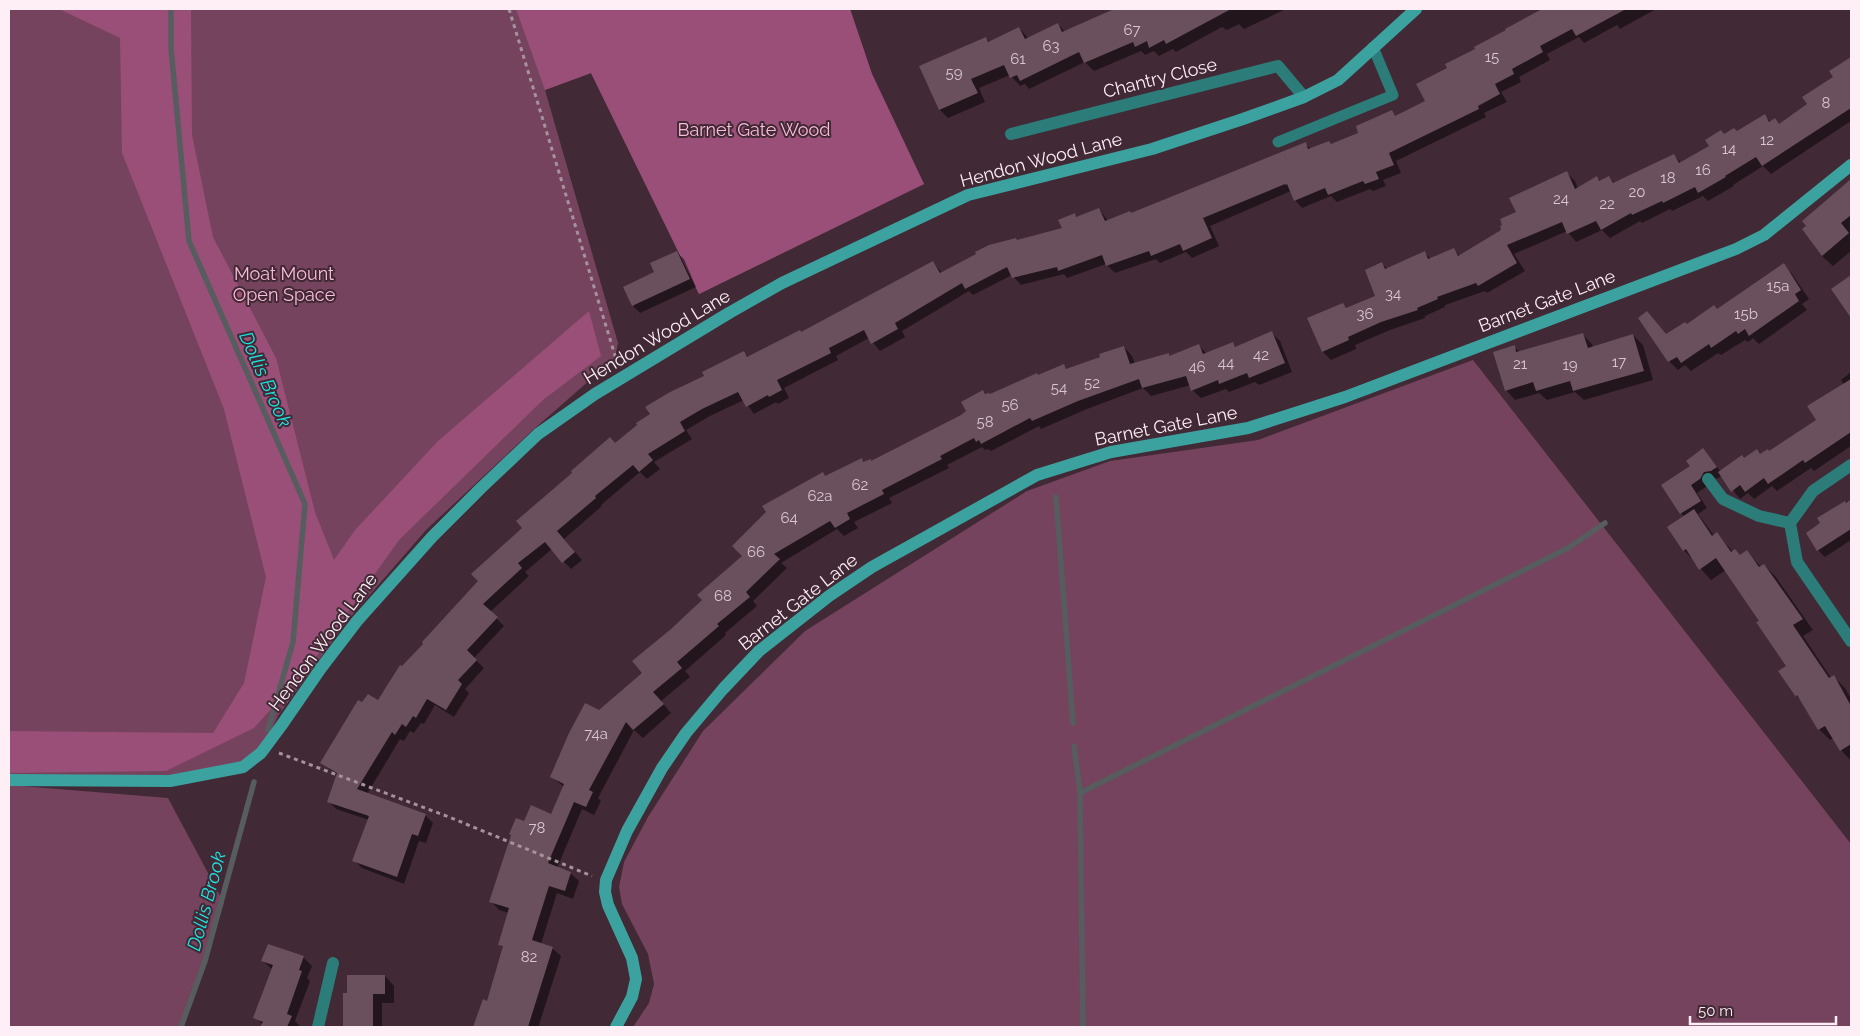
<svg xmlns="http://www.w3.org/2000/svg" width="1860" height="1036" viewBox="0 0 1860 1036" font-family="Raleway,sans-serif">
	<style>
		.green { fill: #75435d }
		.forest { fill: #994f77 }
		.shadow { fill: #0007 }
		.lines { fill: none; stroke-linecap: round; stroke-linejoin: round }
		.stream { stroke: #575d5e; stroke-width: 5.5 }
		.building { fill: #69505c }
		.path { stroke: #a6929b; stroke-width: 3; stroke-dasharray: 4 4; stroke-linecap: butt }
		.lane { stroke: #2c7c7a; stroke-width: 11 }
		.street { stroke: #2c7c7a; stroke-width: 12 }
		.secondary { stroke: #3ca29f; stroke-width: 12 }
		.labels { text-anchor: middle; stroke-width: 4; stroke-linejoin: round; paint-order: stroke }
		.number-label { font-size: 15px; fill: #d9c6cf }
		.street-label { font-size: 18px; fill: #feeef5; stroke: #412935 }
		.park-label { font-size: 18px; fill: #fbbbda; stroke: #412935 }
		.water-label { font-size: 19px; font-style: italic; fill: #1ce5e1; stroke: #412935 }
	</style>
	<rect width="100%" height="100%" fill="#412935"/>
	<g class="green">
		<polygon points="9,9 850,9 872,74 924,184 699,294 591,73 545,90 618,343 615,358 534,429 426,530 348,620 278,716 261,753 243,767 170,781 9,777"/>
		<polygon points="1473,360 1851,844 1851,1027 633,1027 649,1003 654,984 648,954 622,904 619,887 624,862 648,817 703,731 805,631 1027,491 1110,461 1258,440"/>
		<polygon points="9,785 168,798 224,903 182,1027 9,1027"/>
	</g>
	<g class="forest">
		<polygon points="59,9 191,9 192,135 213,237 276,358 315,512 334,560 355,530 438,441 589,311 601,356 543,400 399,540 309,667 254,728 166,771 9,773 9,731 213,733 244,683 266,577 224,409 122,153 120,38"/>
		<polygon points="516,9 850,9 872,74 924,184 699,294 591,73 545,90"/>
	</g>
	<g class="shadow">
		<polygon points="1117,9 1286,9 1244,29 1239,24 1227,30 1222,27 1176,52 1173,49 1159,56 1154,51 1145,55 1141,51 1094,71 1085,62 1029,89 1025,84 1020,86 1010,75 979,88 985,102 948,118 940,110 985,38 990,42 1019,28 1028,38 1058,24 1065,32"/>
		<polygon points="1544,9 1656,9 1620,29 1617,25 1584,43 1579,37 1547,54 1550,60 1519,77 1521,82 1501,92 1507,102 1484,113 1486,117 1396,161 1401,173 1383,180 1386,186 1373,191 1370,189 1337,202 1331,196 1302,208 1295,200 1291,191 1210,226 1219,246 1192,258 1186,252 1160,263 1156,259 1115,273 1106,264 1067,278 1064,274 1021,285 1012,275 973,295 969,291 902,331 905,337 880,351 869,338 836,356 838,360 784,388 789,398 778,404 776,402 754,414 744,400 710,416 686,430 692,439 654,462 660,469 647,479 640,472 601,505 602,506 564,539 582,560 571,569 552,549 525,572 529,576 490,612 504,626 474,658 484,668 465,689 469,693 454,717 435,705 424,724 421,723 414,733 410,731 404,741 400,739 367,794 425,815 433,823 426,843 419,841 404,884 362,868 354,860 369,820 336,809 329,801 337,775 321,762 363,704 379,702 403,668 616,444 706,376 744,353 749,358 802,333 933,262 942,273 1018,241 1063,229 1074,215 1078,218 1099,209 1108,221 1131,214 1305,143 1311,149 1332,145 1360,133 1392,112 1396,117 1426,102 1448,68 1508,31 1507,29"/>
		<polygon points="1851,59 1851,121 1771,174 1763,166 1733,185 1734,186 1708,201 1703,196 1672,211 1670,209 1642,223 1640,221 1610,238 1602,230 1576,242 1567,231 1514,254 1525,271 1487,293 1485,291 1445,305 1445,307 1425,316 1425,318 1390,330 1355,345 1356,349 1331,360 1323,352 1343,304 1347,309 1377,296 1382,264 1388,269 1425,253 1431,259 1454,250 1460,256 1503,230 1517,213 1567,173 1575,181 1578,189 1597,178 1601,182 1609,177 1615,184 1674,155 1681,163 1710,146 1725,135 1737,132 1764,116 1771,122 1780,125 1809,104 1835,77 1831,71"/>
		<polygon points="1851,181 1851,251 1833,266 1822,256 1804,221"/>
		<polygon points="676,252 684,259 696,287 640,313 633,306 656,273"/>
		<polygon points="1784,265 1792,274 1809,299 1802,304 1807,310 1759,344 1753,338 1748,342 1745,340 1721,355 1718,353 1691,371 1685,365 1678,370 1669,361 1640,318 1667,335 1718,311"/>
		<polygon points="1272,333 1280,341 1292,372 1259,385 1255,382 1229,392 1226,389 1201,398 1192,390 1191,385 1151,396 1143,388 1087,409 1041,429 1039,426 991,451 988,449 985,450 982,447 947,465 949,468 889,498 892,503 854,522 858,528 844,536 837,529 781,563 787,568 753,601 757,606 725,633 726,635 685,671 690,677 661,701 671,713 643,738 634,730 598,798 601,801 594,815 582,809 557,868 570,873 579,881 573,899 557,893 541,944 552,948 561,956 539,1025 540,1027 474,1027 484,1001 487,1002 504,948 500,944 509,913 499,910 491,901 552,815 564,787 552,777 599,712 643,673 672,630 703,600 743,556 823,474 826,477 861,460 865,463 872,462 962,416 967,412 983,391 987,395 990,395 1064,366 1068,370 1124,347 1132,356 1135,364 1168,355 1170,357 1199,346 1207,354 1233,344 1236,347"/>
		<polygon points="1583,335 1592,344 1593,348 1633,335 1643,345 1653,380 1584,400 1575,392 1547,400 1539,393 1515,400 1506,390 1514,347 1520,352"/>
		<polygon points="1851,372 1851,446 1814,471 1811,468 1777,491 1772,486 1754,499 1748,493 1740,499 1722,476 1718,478 1711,479 1707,486 1697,493 1707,508 1698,514 1714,536 1717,534 1733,552 1741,556 1747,552 1761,567 1764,565 1775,576 1813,630 1803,636 1831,678 1834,677 1845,688 1851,699 1851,761 1841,750 1833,738 1830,740 1819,729 1803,702 1796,696 1788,666 1760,621 1726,570 1711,580 1684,550 1684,517 1662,485 1691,466 1703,450 1721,472 1757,451 1761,455 1769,452 1817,421 1844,385 1841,380"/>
		<polygon points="1851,499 1851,540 1825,557 1818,550 1822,524 1819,519"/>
		<polygon points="303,957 312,966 307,978 310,981 295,1021 300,1026 299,1027 262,1027 263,1025 255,1017 273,970 263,961"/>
		<polygon points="385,976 394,986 394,1003 382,1003 382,1027 344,1027 344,994 349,994"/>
	</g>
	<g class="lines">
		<g class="stream">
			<polyline points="171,9 171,48 189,241 305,504 293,642 268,730"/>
			<polyline points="1056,497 1073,723"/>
			<polyline points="1074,746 1080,793"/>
			<polyline points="181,1027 205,961 254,782"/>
			<polyline points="1083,1027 1080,793 1568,548 1605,523"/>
		</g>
	</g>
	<g class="building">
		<polygon points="1114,9 1231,9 1166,44 1164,40 1149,48 1147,41 1135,47 1133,42 1084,63 1079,52 1020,81 1017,75 1010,78 1004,65 971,79 978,93 939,110 919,66 986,37 988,42 1019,27 1025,39 1058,23 1062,32"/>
		<polygon points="1542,9 1626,9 1576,36 1572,29 1540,46 1543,52 1512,69 1514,74 1495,84 1500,94 1478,106 1479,109 1389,153 1394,165 1376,172 1379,179 1365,184 1363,181 1328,195 1325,188 1294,201 1287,184 1285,185 1285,184 1203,218 1212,238 1183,251 1180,244 1151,256 1149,251 1106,266 1102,255 1058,271 1057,267 1012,278 1007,267 965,289 962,283 895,323 898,329 871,344 864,330 829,348 831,353 777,380 782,390 769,397 768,395 746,407 738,392 702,409 680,422 685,431 648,454 653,460 639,472 633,465 595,496 596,498 557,531 575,552 562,563 545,542 518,563 522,568 483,604 498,617 467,650 477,660 458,680 462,684 446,710 427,699 416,718 413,716 406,727 402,724 395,735 392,732 357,789 426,814 418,836 412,834 397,877 352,861 369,816 327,802 337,773 320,763 358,700 362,702 368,694 378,700 400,665 402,666 423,644 422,642 478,581 471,574 522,528 516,521 572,473 571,471 610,437 615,443 637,425 636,423 650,414 645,407 670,392 704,376 702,372 744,351 747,357 800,330 801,332 933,261 940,273 976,254 975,252 989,245 1016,238 1017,240 1062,228 1058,220 1075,213 1076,217 1099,208 1105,221 1130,211 1131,213 1306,142 1308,149 1329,141 1331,144 1358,133 1356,126 1392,110 1395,116 1425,101 1416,84 1447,68 1445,64 1475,49 1474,47 1506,30 1505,29"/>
		<polygon points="1851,57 1851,108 1762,166 1756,157 1725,176 1726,177 1698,193 1695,187 1663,203 1662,201 1632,215 1631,213 1601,230 1596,221 1567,234 1562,222 1507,245 1517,263 1478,286 1476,283 1437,297 1438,299 1417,308 1418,310 1381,322 1348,337 1349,340 1322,352 1307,318 1343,303 1346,308 1375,296 1365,270 1382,262 1385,269 1425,251 1428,259 1454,248 1458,256 1501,230 1500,226 1502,225 1500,219 1516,212 1509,198 1567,171 1575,189 1597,176 1599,181 1609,176 1613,183 1674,154 1679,163 1709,146 1705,140 1721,130 1724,134 1734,128 1737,131 1765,114 1769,122 1775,118 1779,124 1807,104 1802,97 1833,77 1829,71"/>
		<polygon points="1851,179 1851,215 1841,223 1849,233 1822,256 1802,229 1806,226 1802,221"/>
		<polygon points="677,251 690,279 632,306 623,287 654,272 650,263"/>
		<polygon points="1784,263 1801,290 1795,294 1799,301 1749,336 1745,329 1738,334 1736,331 1711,348 1709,344 1681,363 1677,357 1668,362 1638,318 1647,311 1666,334 1685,322 1687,324 1714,305 1717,309"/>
		<polygon points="1851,275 1851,318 1831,289"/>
		<polygon points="1272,331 1285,363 1249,378 1247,373 1219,384 1218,380 1191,391 1186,376 1142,388 1139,379 1078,401 1032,421 1030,418 981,444 979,440 976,442 974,438 940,456 942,459 882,490 884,494 847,513 850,519 835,528 830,521 774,554 780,559 746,592 750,597 717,624 719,626 677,662 682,668 653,692 664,704 633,730 626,722 589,790 593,792 586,807 574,802 548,863 571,872 565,891 549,886 532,940 553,947 528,1027 473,1027 483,999 487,1001 503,946 498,945 509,908 489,902 511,835 509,834 516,818 524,821 531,805 551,814 564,784 550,777 569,733 585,703 599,710 642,673 632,661 671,629 702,600 697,595 742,556 732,546 766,512 762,506 823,472 825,476 862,458 863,462 871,459 871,461 961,415 966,411 961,402 983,390 985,394 989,393 990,394 1037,373 1038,375 1064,364 1066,369 1100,357 1099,354 1124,346 1130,364 1169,353 1169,356 1199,344 1203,354 1233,342 1235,347"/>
		<polygon points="1583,333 1588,348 1633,334 1644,371 1573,391 1570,381 1536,391 1533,382 1505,391 1493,352 1515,345 1516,352"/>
		<polygon points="1851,379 1851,432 1805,463 1803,460 1768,484 1764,478 1745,492 1740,485 1731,492 1718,472 1742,455 1744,458 1757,449 1760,454 1768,449 1769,451 1816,420 1807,406"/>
		<polygon points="1703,448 1717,467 1711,471 1704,472 1700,479 1691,485 1701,501 1680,514 1661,485 1690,466 1686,461"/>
		<polygon points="1851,499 1851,529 1817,551 1806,533 1820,523 1817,518 1845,501 1846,503"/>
		<polygon points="1694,509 1712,536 1717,532 1731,552 1735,549 1740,555 1747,550 1759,567 1764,564 1803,619 1793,625 1829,678 1834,675 1851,706 1851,744 1840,751 1825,726 1818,730 1797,695 1796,697 1778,671 1786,666 1756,622 1759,621 1716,558 1699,570 1686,549 1683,551 1667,527"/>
		<polygon points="268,944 304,956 299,970 302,971 287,1014 292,1016 287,1027 260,1027 263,1022 253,1018 273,965 261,961"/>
		<polygon points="347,975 385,975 385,994 373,994 373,1027 343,1027 343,993 347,993"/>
	</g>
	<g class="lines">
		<g class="path">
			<polyline points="509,9 617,362"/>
			<polyline points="279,753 449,817 592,876"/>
		</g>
		<polyline class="lane" points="1278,142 1393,95 1373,47"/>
		<g class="street">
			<polyline points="1011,134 1278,66 1304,97"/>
			<polyline points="1851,465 1813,491 1790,523 1797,562 1851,641"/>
			<polyline points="1708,479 1723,499 1759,516 1790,523"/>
			<polyline points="318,1027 333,963"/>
		</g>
		<g class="secondary">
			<polyline points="9,780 170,781 243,767 261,753 281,726 321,668 357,621 432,537 481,488 538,434 595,394 729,313 782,283 968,195 1152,149 1243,119 1304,97 1338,80 1416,9"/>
			<polyline points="616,1027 632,997 636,979 632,958 608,905 605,892 606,880 627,831 662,768 686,733 723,689 759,651 829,596 872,567 1037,475 1111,452 1248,428 1345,397 1736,249 1764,235 1851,165"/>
		</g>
	</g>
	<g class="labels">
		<g class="number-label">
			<text x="1132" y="35">67</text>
			<text x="1051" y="51">63</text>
			<text x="1492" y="62">15</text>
			<text x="1018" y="64">61</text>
			<text x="954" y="78">59</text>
			<text x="1826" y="108">8</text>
			<text x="1767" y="145">12</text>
			<text x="1729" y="154">14</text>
			<text x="1703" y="175">16</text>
			<text x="1668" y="183">18</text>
			<text x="1637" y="197">20</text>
			<text x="1561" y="204">24</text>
			<text x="1607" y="209">22</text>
			<text x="1778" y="291">15a</text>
			<text x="1393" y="299">34</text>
			<text x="1365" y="319">36</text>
			<text x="1746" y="319">15b</text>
			<text x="1261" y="360">42</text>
			<text x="1619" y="367">17</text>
			<text x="1226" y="368">44</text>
			<text x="1520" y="369">21</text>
			<text x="1570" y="370">19</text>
			<text x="1197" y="372">46</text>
			<text x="1092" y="388">52</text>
			<text x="1059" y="393">54</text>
			<text x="1010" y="410">56</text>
			<text x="985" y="427">58</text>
			<text x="860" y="490">62</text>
			<text x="820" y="501">62a</text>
			<text x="789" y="523">64</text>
			<text x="756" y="557">66</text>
			<text x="723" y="601">68</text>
			<text x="596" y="739">74a</text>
			<text x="537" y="833">78</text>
			<text x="529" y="962">82</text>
		</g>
		<g class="street-label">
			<text transform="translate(1160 78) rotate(-14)" y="6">Chantry Close</text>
			<text transform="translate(1041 160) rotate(-15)" y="6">Hendon Wood Lane</text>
			<text transform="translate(1547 301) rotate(-21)" y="6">Barnet Gate Lane</text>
			<text transform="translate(657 337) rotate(-31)" y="6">Hendon Wood Lane</text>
			<text transform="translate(1166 426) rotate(-11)" y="6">Barnet Gate Lane</text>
			<text transform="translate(798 602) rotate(-38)" y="6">Barnet Gate Lane</text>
			<text transform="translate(323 642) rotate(-53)" y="6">Hendon Wood Lane</text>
		</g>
		<g class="park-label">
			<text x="754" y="136">Barnet Gate Wood</text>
			<text x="284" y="280">Moat Mount<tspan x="284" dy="21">Open Space</tspan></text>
		</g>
		<g class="water-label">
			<text transform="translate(266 379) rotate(66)" y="7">Dollis Brook</text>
			<text transform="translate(206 901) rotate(-75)" y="7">Dollis Brook</text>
		</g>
	</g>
	<rect width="1860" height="1036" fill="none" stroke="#feeef5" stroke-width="20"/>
	<path d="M1690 1016v8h146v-8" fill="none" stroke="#feeef5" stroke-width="2.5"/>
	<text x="1698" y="1016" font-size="15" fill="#feeef5" stroke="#412935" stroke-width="4" paint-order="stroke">50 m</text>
</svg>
